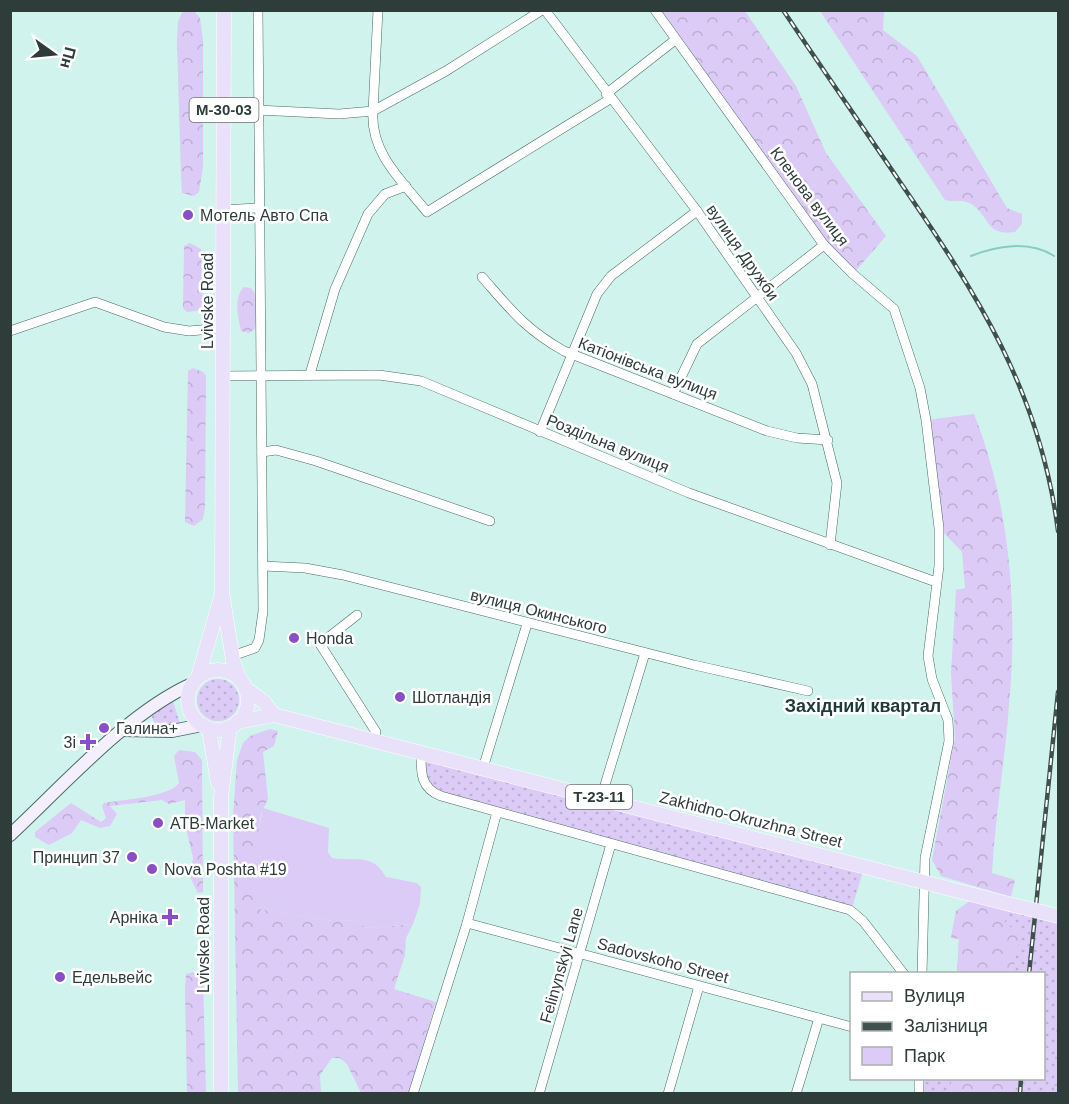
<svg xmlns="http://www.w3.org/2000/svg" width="1069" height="1104" viewBox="0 0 1069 1104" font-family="Arial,sans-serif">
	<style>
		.grass { fill: url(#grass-dots) }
		.forest { fill: url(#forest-crowns) }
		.green { fill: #dccaf7 }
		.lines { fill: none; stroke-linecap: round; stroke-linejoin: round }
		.stream { stroke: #88ccc0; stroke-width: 2 }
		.street-casing { stroke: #4a6a64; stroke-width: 10 }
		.secondary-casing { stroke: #4a6a64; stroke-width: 14 }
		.primary-casing { stroke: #fff; stroke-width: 15 }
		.street { stroke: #fff; stroke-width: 9 }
		.secondary { stroke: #f4effc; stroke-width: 12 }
		.primary { stroke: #e9e0f9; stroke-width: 14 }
		.rail-casing { stroke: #3f504d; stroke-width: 4.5 }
		.rail { stroke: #fff; stroke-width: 2; stroke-dasharray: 7; stroke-linecap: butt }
		.primary-bridge-casing { stroke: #fff; stroke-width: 15; stroke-linecap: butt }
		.primary-bridge { stroke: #e9e0f9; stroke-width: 14 }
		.poi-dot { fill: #884fc6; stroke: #fff; stroke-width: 2 }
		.labels { text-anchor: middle; stroke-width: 5; stroke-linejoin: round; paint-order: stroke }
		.shield { fill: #fff; stroke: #6d7675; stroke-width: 1.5 }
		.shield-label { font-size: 15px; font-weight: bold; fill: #2e3c3a }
		.street-label { font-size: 16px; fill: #2e3c3a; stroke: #fff }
		.poi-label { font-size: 16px; fill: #2e3c3a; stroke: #fff; text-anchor: start }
		.neighbourhood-label { font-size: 18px; font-weight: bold; fill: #1d3c37; stroke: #fff }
	</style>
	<defs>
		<pattern id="grass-dots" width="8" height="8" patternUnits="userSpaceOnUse" patternTransform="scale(1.5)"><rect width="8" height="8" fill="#dccaf7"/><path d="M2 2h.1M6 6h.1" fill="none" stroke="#bdaed4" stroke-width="1.8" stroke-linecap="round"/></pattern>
		<pattern id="forest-crowns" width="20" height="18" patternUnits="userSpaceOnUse" patternTransform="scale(1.5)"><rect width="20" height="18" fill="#dccaf7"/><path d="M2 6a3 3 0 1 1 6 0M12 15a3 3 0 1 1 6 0" fill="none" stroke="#bdaed4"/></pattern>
	</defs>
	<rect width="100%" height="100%" fill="#d0f4ed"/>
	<g class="grass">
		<circle cx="218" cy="700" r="21"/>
		<polygon points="172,698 181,727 155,725 151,714"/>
		<polygon points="424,756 864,868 852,908 434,790 424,775"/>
		<polygon points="970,901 1058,924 1058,1093 922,1094 922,1079 1044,1078 1044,974 957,973 959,939 951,938 956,911"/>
	</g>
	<g class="forest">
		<polygon points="183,10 194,11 200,18 203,40 203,167 199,192 194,196 182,193 181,176 177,42 178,22"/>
		<polygon points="655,11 745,11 796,86 826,153 886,236 853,274 824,245"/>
		<path d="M820 11H884L883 30 917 56 1007 208 1022 214V224L1015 232C986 236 991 219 973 205 962 198 955 203 945 200Z"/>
		<polygon points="190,243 201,249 203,306 202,310 187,312 183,308 184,246"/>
		<path d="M244 287 251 288C261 299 257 316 255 329L249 333 241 331C238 317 233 298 244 287Z"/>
		<polygon points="193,368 203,372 206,376 205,508 203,519 194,526 185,522 188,371"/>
		<path d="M974 414C1010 504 1018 609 1009 705 1005 761 995 817 992 873L1015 880 1011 897 941 876 932 860 955 738 951 673 956 590 965 588 962 552 939 528 926 420Z"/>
		<polygon points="270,729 278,731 274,746 263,752 268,799 261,814 253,873 259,909 333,921 358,920 365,928 413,924 406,938 405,955 394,989 436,1002 409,1093 361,1093 347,1064 340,1058 332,1058 320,1075 321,1093 238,1094 233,816 237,760 243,743 250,736"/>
		<path d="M179 750 195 752 202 760 203 892 198 893 190 877 193 858 185 824V800L169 804 162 800 110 806 117 814 110 826 100 828 81 820 72 833 49 845 35 837V832L71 803 101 822 106 818 102 806 104 803C121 800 170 797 179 783L174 756Z"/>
		<polygon points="970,901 1007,911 1004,927 1011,927 1022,921 1013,973 957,973 959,939 951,938 956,911"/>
		<polygon points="193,972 203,977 206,1093 187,1093 185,989 186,974"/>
		<polygon points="1058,974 1058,1093 1054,1094"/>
		<polygon points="951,1079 1015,1079 1014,1093 945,1093 951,1092"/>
	</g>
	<path class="green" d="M263 808 329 828 328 852 332 858C356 862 372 852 386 877L417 883 421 887 420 904 413 924 365 928 358 920 333 921 253 908 254 856Z"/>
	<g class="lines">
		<path class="stream" d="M971 256C996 246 1029 240 1054 256"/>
		<defs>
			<g id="street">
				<path d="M542 10 446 71 373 111C370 153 402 181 427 212L610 99"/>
				<polyline points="545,10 697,211 796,353 812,384 837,483 830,545"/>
				<polyline points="655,10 824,245 853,274 894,309 920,388 926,420 939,528 939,566 928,656 932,679 948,720 949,741 925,858 922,974"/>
				<polyline points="606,94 675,40"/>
				<polyline points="257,110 339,114 373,111 378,10"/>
				<polyline points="223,210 258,208"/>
				<path d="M482 277C511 310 525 329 564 351L767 431 797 438 828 440"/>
				<polyline points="10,331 95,302 164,327 189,331 223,328"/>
				<polyline points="310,374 335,289 368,214 385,194 406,186"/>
				<polyline points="223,376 379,375 421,381 689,493 936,582"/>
				<polyline points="673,394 697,344 824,245"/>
				<polyline points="540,432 597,294 611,276 697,211"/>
				<polyline points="262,452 276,450 316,461 490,521"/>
				<polyline points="263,566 305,568 343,575 694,665 808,691"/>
				<polyline points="357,615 320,644 376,732 374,740"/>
				<polyline points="232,656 255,648 259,640 263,611 258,10"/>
				<path d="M421 752C421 772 420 788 441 796L850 910 863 921 904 974"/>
				<polyline points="483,768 527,624"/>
				<polyline points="601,798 645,653"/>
				<polyline points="467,923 852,1027"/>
				<polyline points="413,1094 467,923 497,812"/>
				<polyline points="539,1094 611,844"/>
				<polyline points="668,1094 699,986"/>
				<polyline points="796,1094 819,1018"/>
				<polyline points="919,1094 919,1078"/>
			</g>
			<g id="secondary">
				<polyline points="123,730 172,731 202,725"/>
				<path d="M10 835C63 786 127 713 192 684"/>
			</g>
			<g id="primary">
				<polyline points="224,10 222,592 233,661 240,680"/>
				<circle cx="218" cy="700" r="30"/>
				<polyline points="198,677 221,597"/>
				<polyline points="245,688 264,702 274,715"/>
				<polyline points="237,722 274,715 1009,904"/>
				<polyline points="209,729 218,783"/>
				<polyline points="221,1094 221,797 230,727"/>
			</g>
		</defs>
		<use href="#street" class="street-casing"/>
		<use href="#secondary" class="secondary-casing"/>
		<use href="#primary" class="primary-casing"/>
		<use href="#street" class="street"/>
		<use href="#secondary" class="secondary"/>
		<use href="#primary" class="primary"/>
		<defs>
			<g id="rail">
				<path d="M783 10C821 67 860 123 898 179 977 294 1040 390 1058 531"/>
				<polyline points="1029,974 1058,692"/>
				<polyline points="1020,1094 1021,1078"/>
			</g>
		</defs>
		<use href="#rail" class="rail-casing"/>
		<use href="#rail" class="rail"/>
		<defs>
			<polyline id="primary-bridge" points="1009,904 1058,916"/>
		</defs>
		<use href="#primary-bridge" class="primary-bridge-casing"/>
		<use href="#primary-bridge" class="primary-bridge"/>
	</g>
	<g class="poi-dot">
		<circle cx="188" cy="215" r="6"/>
		<circle cx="294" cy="638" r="6"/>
		<circle cx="400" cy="697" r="6"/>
		<circle cx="104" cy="728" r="6"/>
		<path d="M85 733h6v6h6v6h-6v6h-6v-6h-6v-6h6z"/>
		<circle cx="158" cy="823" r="6"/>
		<circle cx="132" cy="857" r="6"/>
		<circle cx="152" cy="869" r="6"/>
		<path d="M167 908h6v6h6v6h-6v6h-6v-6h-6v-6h6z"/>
		<circle cx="60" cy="977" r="6"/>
	</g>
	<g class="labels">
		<g class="shield">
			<rect x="189.5" y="98" width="69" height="24" rx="4.5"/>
			<rect x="566" y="785" width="66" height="24" rx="4.5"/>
		</g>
		<g class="shield-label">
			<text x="224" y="115">М-30-03</text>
			<text x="599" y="802">Т-23-11</text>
		</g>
		<g class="street-label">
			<text transform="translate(810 196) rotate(53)" y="6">Кленова вулиця</text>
			<text transform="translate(743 252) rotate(55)" y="6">вулиця Дружби</text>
			<text transform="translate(207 301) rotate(-90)" y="6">Lvivske Road</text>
			<text transform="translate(648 368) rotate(21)" y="6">Катіонівська вулиця</text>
			<text transform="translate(608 443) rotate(22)" y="6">Роздільна вулиця</text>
			<text transform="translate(539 611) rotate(14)" y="6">вулиця Окинського</text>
			<text transform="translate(751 819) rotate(14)" y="6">Zakhidno-Okruzhna Street</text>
			<text transform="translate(203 945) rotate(-90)" y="6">Lvivske Road</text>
			<text transform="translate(663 960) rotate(15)" y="6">Sadovskoho Street</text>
			<text transform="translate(561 965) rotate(-74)" y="6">Felinynskyi Lane</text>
		</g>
		<g class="poi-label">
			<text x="200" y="221">Мотель Авто Спа</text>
			<text x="306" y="644">Honda</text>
			<text x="412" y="703">Шотландія</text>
			<text x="116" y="734">Галина+</text>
			<text x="76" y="748" text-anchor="end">3i</text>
			<text x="170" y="829">ATB-Market</text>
			<text x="120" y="863" text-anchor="end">Принцип 37</text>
			<text x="164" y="875">Nova Poshta #19</text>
			<text x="158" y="923" text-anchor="end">Арніка</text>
			<text x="72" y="983">Едельвейс</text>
		</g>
		<g class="neighbourhood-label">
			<text x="863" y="712">Західний квартал</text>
		</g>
	</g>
	<rect width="1069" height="1104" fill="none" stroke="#2e3c3a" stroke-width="24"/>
	<rect x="850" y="972" width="195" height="108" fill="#ffffff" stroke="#abb1b0" stroke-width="1.5"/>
	<rect x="862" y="992" width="30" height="9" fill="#e9e0f9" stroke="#abb1b0" stroke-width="1.5"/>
	<text x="904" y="1002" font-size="18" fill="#2e3c3a">Вулиця</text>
	<rect x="862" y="1022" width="30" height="9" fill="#3f504d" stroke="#abb1b0" stroke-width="1.5"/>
	<text x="904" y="1032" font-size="18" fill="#2e3c3a">Залізниця</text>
	<rect x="862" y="1047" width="30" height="18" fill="#dccaf7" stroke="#abb1b0" stroke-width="1.5"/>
	<text x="904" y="1062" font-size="18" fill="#2e3c3a">Парк</text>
	<g transform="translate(54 54) rotate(105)" stroke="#ffffff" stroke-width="4.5" paint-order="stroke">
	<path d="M0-4.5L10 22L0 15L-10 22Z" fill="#2e3c3a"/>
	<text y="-9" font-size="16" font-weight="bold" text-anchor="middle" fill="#2e3c3a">Пн</text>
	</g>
</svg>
